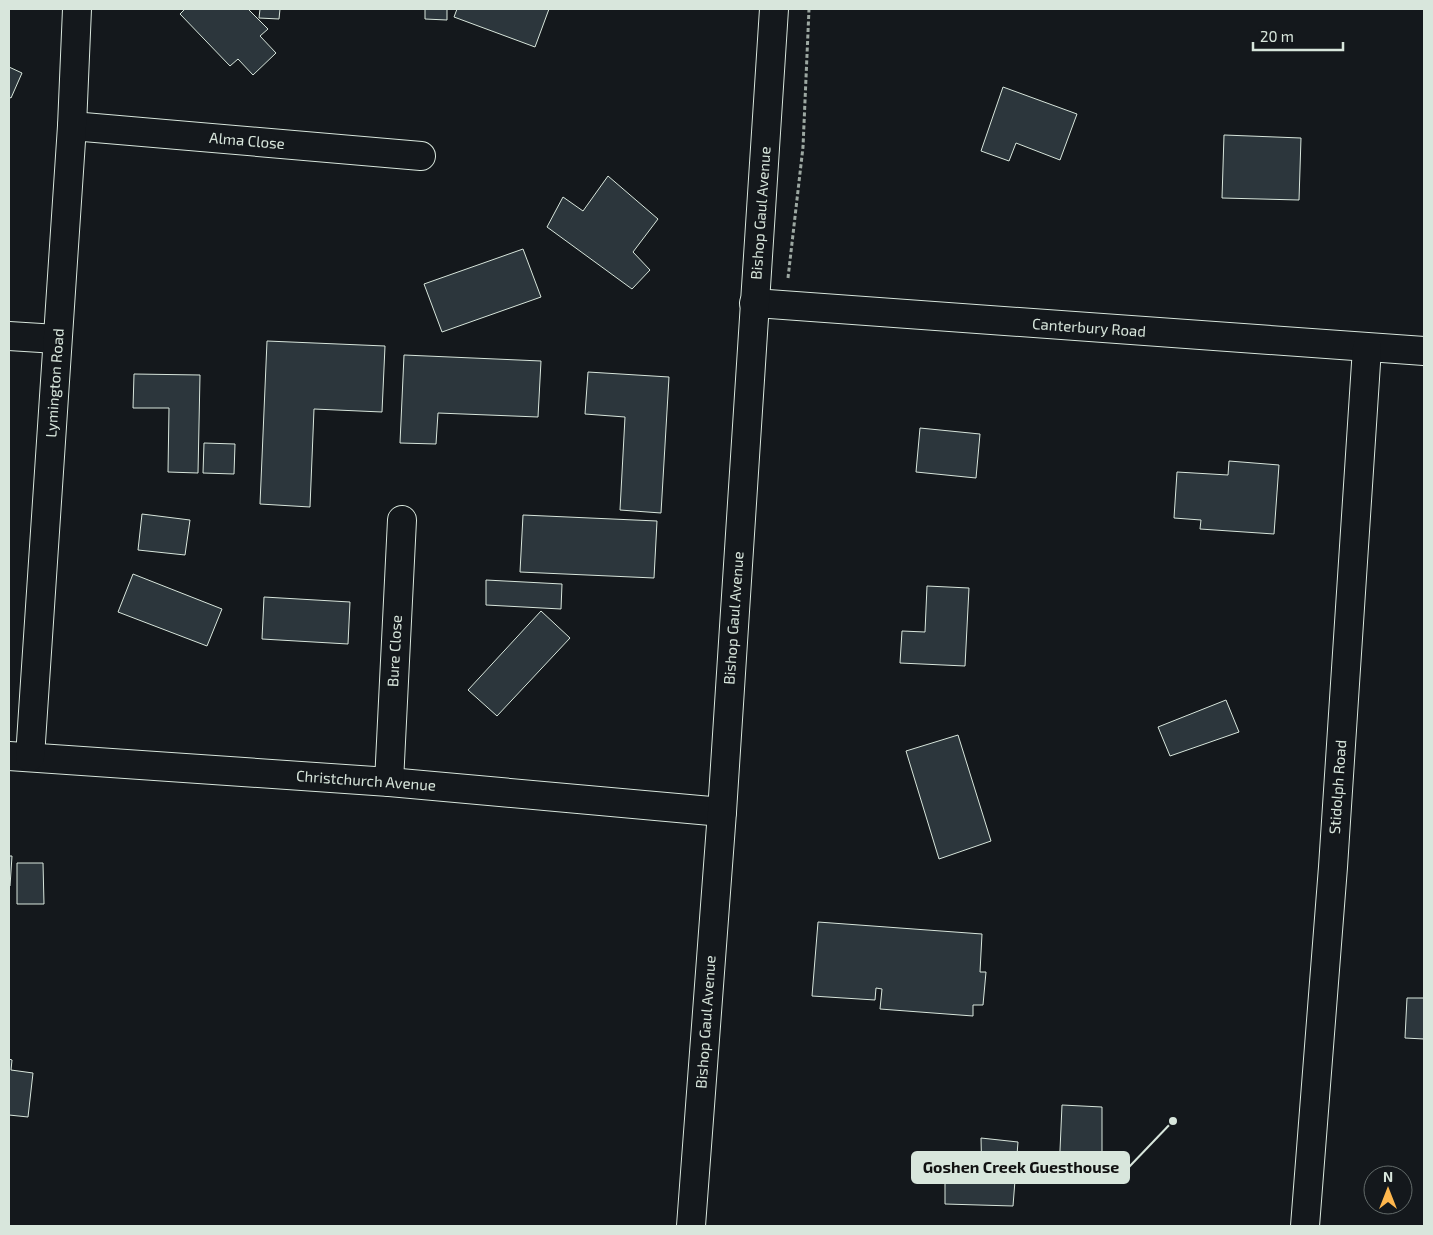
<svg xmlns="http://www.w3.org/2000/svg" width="1433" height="1235" viewBox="0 0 1433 1235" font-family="'Exo 2',sans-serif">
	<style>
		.building { fill: #2c363c; stroke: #d8e6dc }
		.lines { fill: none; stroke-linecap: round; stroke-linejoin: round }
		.minor-casing { stroke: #d8e6dc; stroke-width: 30 }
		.secondary-casing { stroke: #d8e6dc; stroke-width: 30 }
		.path { stroke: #9da8a2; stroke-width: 3; stroke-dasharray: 4 2.5; stroke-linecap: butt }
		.minor { stroke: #14181c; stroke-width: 28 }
		.secondary { stroke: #14181c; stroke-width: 28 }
		.labels { text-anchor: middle; stroke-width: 4; stroke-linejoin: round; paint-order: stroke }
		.street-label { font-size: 15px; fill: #d8e6dc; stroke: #14181c }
		.leader { fill: none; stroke: #d8e6dc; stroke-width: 2 }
		.callout-dot { fill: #d8e6dc; stroke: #14181c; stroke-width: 2 }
		.callout { fill: #d8e6dc; stroke: #d8e6dc; stroke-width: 2 }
		.callout-label { font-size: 16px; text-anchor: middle; font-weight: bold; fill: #111 }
	</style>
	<rect width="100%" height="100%" fill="#14181c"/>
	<g class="building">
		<polygon points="185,9 248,9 268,29 260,36 276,53 253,75 238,59 230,66 180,14"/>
		<polygon points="260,9 280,9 279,19 259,18"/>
		<polygon points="425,9 447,9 447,20 425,19"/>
		<polygon points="457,9 549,9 535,47 454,17"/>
		<polygon points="9,67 22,73 11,98 9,97"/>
		<polygon points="1003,87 1077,114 1060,160 1016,143 1009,161 981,151"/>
		<polygon points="1224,135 1301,138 1299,200 1222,198"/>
		<polygon points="608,176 658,219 633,252 650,270 632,289 547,227 563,197 583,211"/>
		<polygon points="523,249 541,297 442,332 424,284"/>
		<polygon points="267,341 385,346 382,412 314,409 310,507 260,504"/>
		<polygon points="404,355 541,361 538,417 438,413 436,444 400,443"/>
		<polygon points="588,372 669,377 661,513 620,510 625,417 585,414"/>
		<polygon points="134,374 200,375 198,473 168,472 169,408 133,408"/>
		<polygon points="920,428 980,434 976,478 916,472"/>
		<polygon points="204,443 235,444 234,474 203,473"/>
		<polygon points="1229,461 1279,465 1274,534 1200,529 1201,520 1174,518 1177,472 1228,475"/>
		<polygon points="142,514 190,520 185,555 138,550"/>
		<polygon points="523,515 657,521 654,578 520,572"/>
		<polygon points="133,574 222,609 207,646 118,612"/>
		<polygon points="486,580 562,584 561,609 486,605"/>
		<polygon points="927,586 969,588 965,666 900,663 902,631 925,632"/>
		<polygon points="264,597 350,602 348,644 262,639"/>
		<polygon points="541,611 570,638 497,716 468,690"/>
		<polygon points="1226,700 1239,732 1170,756 1158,727"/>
		<polygon points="958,735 991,841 939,859 906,751"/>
		<polygon points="9,856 12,856 10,886 9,886"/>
		<polygon points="17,863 43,863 44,904 17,904"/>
		<polygon points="818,922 982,934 980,972 986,972 983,1005 973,1005 973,1016 880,1009 882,989 876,988 875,1000 812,996"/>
		<polygon points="1407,998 1424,998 1424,1039 1405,1038"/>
		<polygon points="9,1059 12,1060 11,1070 33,1073 28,1117 9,1115"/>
		<polygon points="1062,1105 1102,1107 1102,1175 1059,1173"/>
		<polygon points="981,1138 1018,1142 1013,1206 945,1204 945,1168 971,1167 971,1181 982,1182"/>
	</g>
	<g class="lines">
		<defs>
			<g id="minor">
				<polyline points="72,126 421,156"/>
				<polyline points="754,303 1424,351"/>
				<polyline points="9,336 57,339"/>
				<polyline points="9,756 389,782 722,812"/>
				<polyline points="30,757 72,126 77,9"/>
				<polyline points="389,782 402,520"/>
				<polyline points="1305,1226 1333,867 1367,348"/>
			</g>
			<polyline id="secondary" points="691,1226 722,812 774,9"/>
		</defs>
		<use href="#minor" class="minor-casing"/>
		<use href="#secondary" class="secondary-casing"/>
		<polyline class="path" points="788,278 803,147 809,9"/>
		<use href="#minor" class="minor"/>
		<use href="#secondary" class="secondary"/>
	</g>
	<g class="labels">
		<g class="street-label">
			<text transform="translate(247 141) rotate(5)" y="5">Alma Close</text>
			<text transform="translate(761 213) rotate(-86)" y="5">Bishop Gaul Avenue</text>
			<text transform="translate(1089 328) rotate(4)" y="5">Canterbury Road</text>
			<text transform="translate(55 383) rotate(-86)" y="5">Lymington Road</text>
			<text transform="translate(734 618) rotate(-86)" y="5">Bishop Gaul Avenue</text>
			<text transform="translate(395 651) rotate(-87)" y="5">Bure Close</text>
			<text transform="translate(366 781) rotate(4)" y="5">Christchurch Avenue</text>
			<text transform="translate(1338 787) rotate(-86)" y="5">Stidolph Road</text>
			<text transform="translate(706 1022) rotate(-86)" y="5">Bishop Gaul Avenue</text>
		</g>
	</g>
	<path class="leader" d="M1173 1121L1129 1167"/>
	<circle class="callout-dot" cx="1173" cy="1121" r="5"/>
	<rect class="callout" x="912" y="1152" width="217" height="31" rx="5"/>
	<g class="callout-label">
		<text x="1021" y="1173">Goshen Creek Guesthouse</text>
	</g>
	<rect width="1433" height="1235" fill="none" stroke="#d8e6dc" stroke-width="20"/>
	<g transform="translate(1388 1190)"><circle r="24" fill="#14181c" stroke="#626a69"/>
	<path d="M0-4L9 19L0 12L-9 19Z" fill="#ffb74d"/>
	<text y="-8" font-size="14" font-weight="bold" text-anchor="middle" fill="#d8e6dc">N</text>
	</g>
	<path d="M1253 42v8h90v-8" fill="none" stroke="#d8e6dc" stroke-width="2.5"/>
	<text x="1260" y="42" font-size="15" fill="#d8e6dc" stroke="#14181c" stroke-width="4" paint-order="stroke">20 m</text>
</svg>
